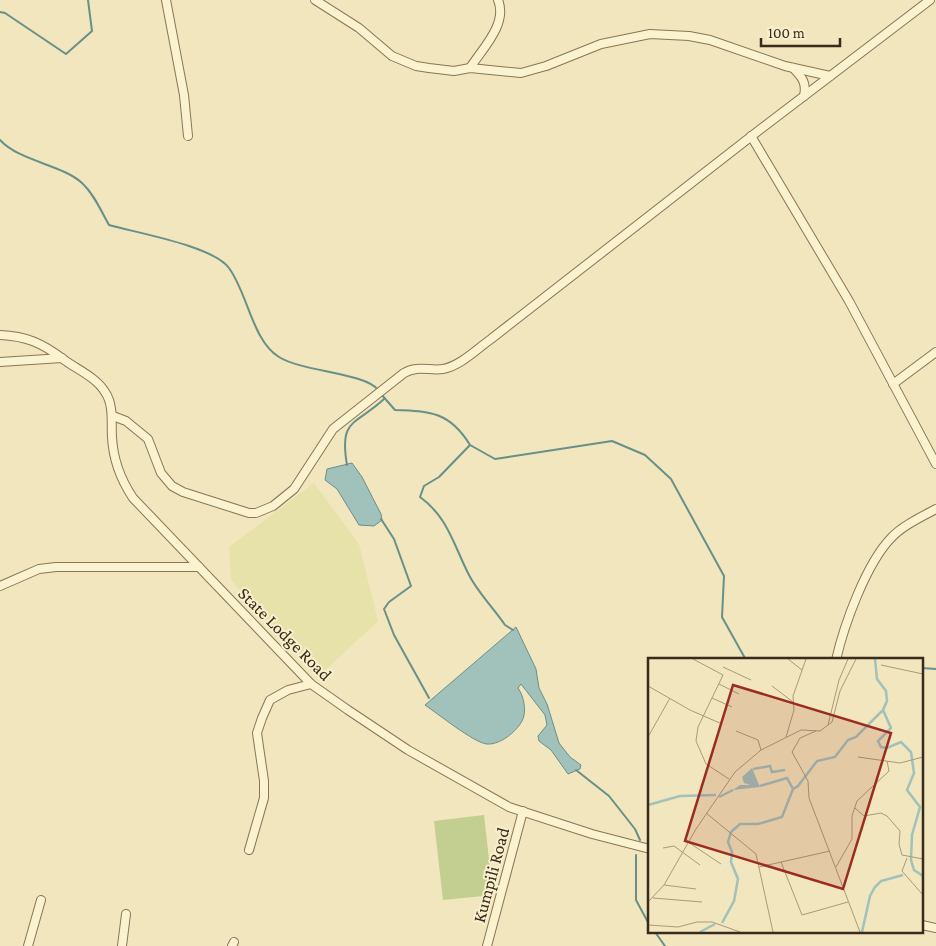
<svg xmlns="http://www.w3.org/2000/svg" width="936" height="946" viewBox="0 0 936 946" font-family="'Crimson Pro',serif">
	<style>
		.farmland { fill: #e7e2aa }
		.green { fill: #c2cf90 }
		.water { fill: #a1c1bb; stroke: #689089 }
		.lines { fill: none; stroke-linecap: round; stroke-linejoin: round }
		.stream { stroke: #689089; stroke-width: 2 }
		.minor-casing { stroke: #897555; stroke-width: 10 }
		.minor { stroke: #fbf2d0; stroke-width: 8 }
		.labels { text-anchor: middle; stroke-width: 4; stroke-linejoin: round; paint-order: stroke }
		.street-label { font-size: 18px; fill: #382b1b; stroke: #f8efcd }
		.inset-river { fill: none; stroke: #a1c1bb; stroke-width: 2.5 }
		.inset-road { fill: none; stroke: #a79b7c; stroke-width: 1 }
		.view { fill: #9c2b21; fill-opacity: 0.15; stroke: #9c2b21; stroke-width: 2.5 }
		.inset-edge { fill: none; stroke: #382b1b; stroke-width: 2.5 }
	</style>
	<rect width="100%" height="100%" fill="#f1e6bd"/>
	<polygon class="farmland" points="314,483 359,544 378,621 317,678 231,580 229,547"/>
	<polygon class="green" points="484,815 493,895 443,900 434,821"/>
	<g class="water">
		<polygon points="352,463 362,477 381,514 382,520 374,526 359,525 337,489 325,480 327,469"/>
		<path d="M516 627 536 669 539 688 547 704 559 743 570 757 581 765 580 769 568 774 551 750 539 741 538 736 547 725 545 715 521 684 518 688C524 696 527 712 522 721 516 732 500 745 487 744 474 743 437 713 425 705Z"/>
	</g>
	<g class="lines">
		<g class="stream">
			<polyline points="0,12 5,13 66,54 92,31 88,0"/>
			<path d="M0 140C19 161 63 165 82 183 94 194 101 211 109 225 137 233 213 246 229 268 248 294 252 340 279 357 303 372 366 373 378 390"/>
			<path d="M381 394 395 410C430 411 450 412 470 445L439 477 424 486 420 497C448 517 454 546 469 575 477 591 494 609 505 625L513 630"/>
			<polyline points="470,445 495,459 612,441 645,455 671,479 724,576 722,617 746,660"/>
			<path d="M347 465C339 418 355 426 384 399"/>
			<polyline points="381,519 394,539 411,586 389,602 384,609 394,635 429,698"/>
			<polyline points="922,668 936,669"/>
			<polyline points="576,770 609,796 635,829 640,840"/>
			<polyline points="636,855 636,900 650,926"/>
			<polyline points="655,932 665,946"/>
		</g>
		<defs>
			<g id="minor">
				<polyline points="166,0 184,95 188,136"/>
				<polyline points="315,0 359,28 392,56 416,66 429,68 454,71 470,68 521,73 546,66 601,44 650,34 689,36 710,40 785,66 830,76"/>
				<path d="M470 68C482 49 508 24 498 0"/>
				<path d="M793 68C802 77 807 83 804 96"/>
				<polyline points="751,136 849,301 936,464"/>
				<path d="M0 335C26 336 42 343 63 359 76 369 96 377 105 392 114 405 111 422 112 437 113 458 121 480 133 498L311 684 348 710 408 750 509 807 592 834 650 849"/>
				<polyline points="0,362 62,358"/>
				<polyline points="893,384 936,352"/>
				<path d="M113 416 126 421 148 439 161 473 172 486 183 492 249 513H256L273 506 294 489 333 429 404 373C417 365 430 371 443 369 460 366 477 349 491 339L762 128 930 0"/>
				<polyline points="0,586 39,569 56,567 199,567"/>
				<path d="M836 660C844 625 866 564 891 538 902 526 921 517 936 509"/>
				<polyline points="249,850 264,798 264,781 257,733 262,718 270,700 288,690 311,684"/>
				<polyline points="922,925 936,928"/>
				<polyline points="28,946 41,900"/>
				<polyline points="122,946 126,914"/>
				<polyline points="232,946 234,942"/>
				<polyline points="487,946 523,811"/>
			</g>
		</defs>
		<use href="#minor" class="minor-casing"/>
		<use href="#minor" class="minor"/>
	</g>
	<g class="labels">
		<g class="street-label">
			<text transform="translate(285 634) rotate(45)" y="6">State Lodge Road</text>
			<text transform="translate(491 875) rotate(-75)" y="6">Kumpili Road</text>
		</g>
	</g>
	<g transform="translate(648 658)">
		<rect width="275" height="275" fill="#f1e6bd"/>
		<path d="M104 110 112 129 85 132 92 127H102L96 125 94 119Z" fill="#a1c1bb"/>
		<path class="inset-river" d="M227 1 229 21 238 33 239 43 235 52 243 70 230 83 233 89 239 90 253 84 263 94 266 115 259 132 272 149 264 177 263 202 266 212 275 218M105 111 122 108 124 114 137 112M112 128 139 120 145 131 150 128 169 103 187 99 200 82 208 79 234 53M71 139 85 132M0 147 32 138 68 137M74 265 86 243 90 221 83 204 84 194 80 184 83 174 92 166H110L134 159 145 131M52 274 67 266M214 274 222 238 227 229 233 223 255 217"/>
		<path class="inset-road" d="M45 1 75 17 50 69 48 83 58 106 81 121M140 1 154 12M233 7 275 16M75 9 103 22M71 26 91 36M0 28 42 52 74 66M124 28 145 44M64 40 84 49M180 67 191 22 200 1M88 73 110 82 113 92M168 73 152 80 144 94 160 123 161 140 212 274M0 79 22 40M138 79 146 52 145 38 158 1M210 99 252 105 275 99M207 150 216 158 233 155 239 158 252 173 251 186 254 197 275 201M58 155 108 196 125 274M40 184 73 206M15 190 26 188 52 207M259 200 254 213 275 237M133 204 154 257 200 244M111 209 182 193M188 209 204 181V158L209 143 241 113 239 103M16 227 48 231M5 240 54 244M0 244 16 227 48 171 87 114 113 92 153 72 172 73 184 64 192 33 208 1M0 267 30 269 49 264H64L92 274"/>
		<path class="view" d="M85 27 243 75 195 231 37 183Z"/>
		<rect width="275" height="275" class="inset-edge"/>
	</g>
	<path d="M761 38v8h79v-8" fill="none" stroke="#382b1b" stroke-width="2.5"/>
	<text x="768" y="38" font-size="15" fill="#382b1b" stroke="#f8efcd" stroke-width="4" paint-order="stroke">100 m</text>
</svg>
